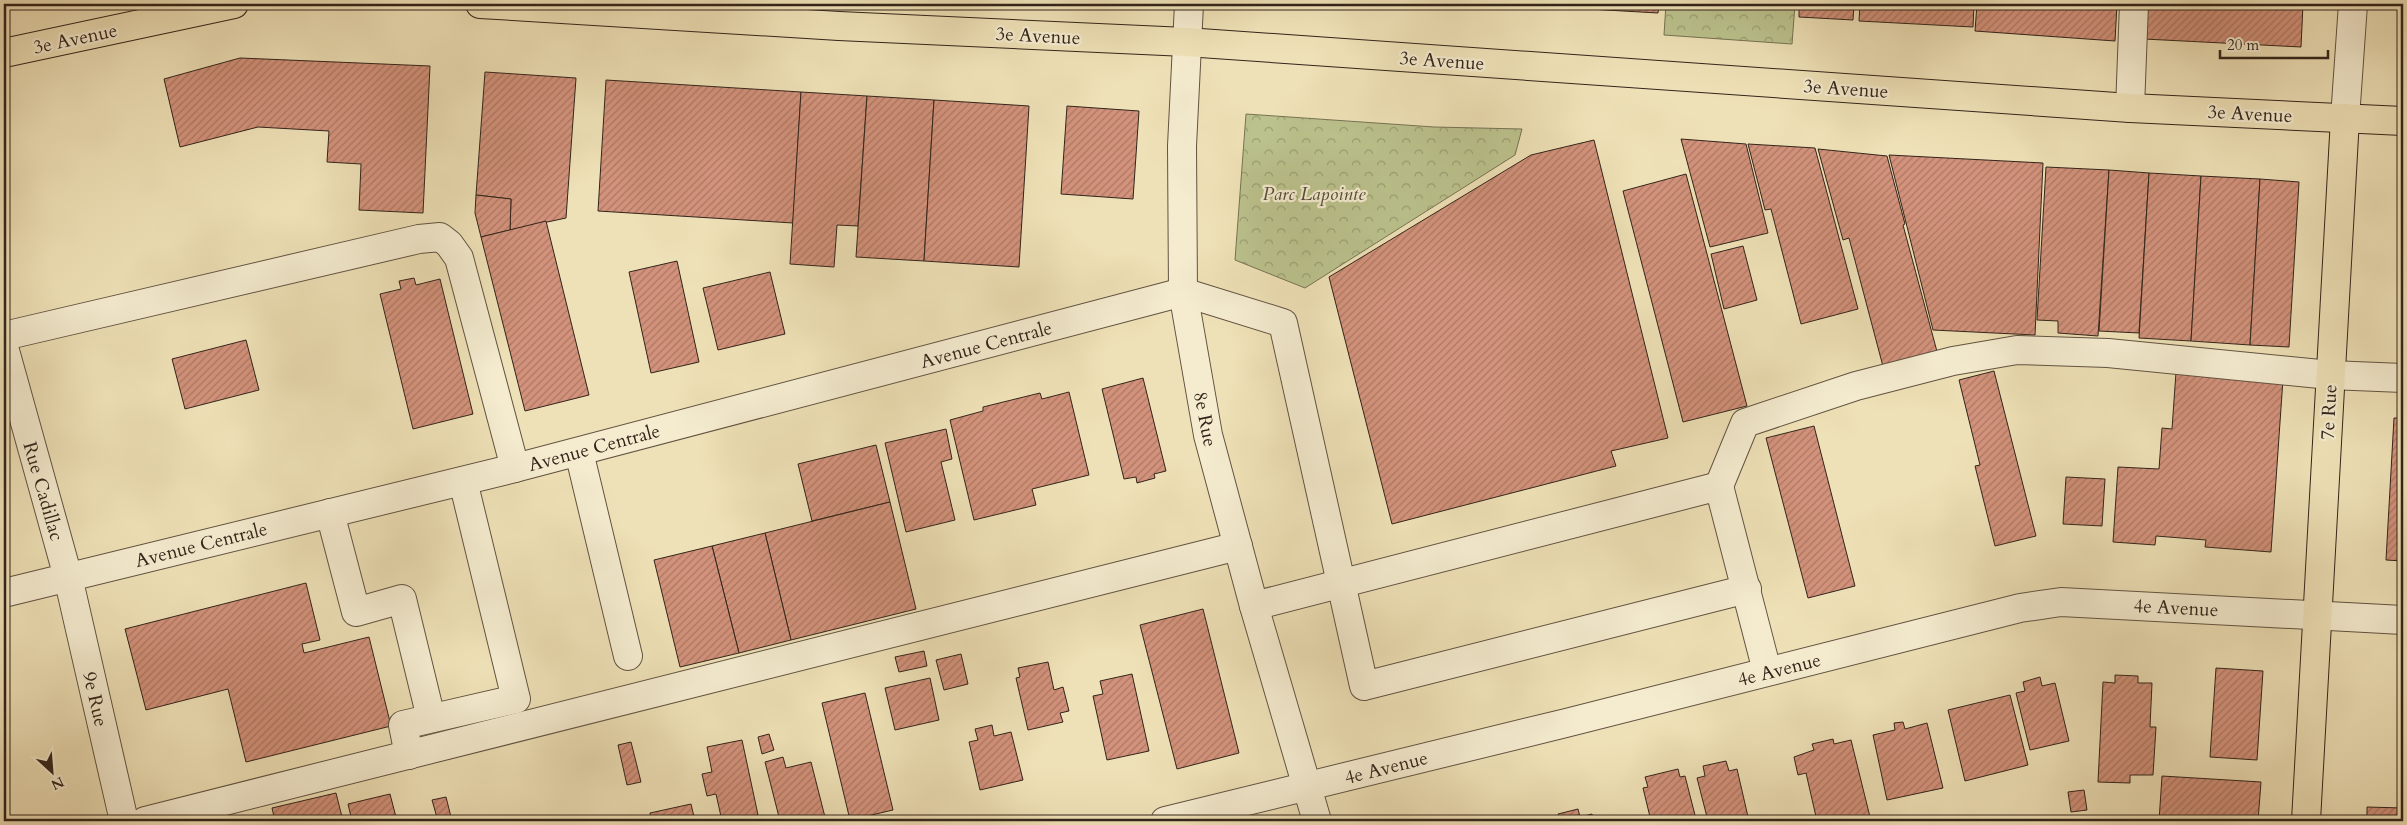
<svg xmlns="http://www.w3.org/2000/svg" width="2407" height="825" viewBox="0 0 2407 825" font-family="Cardo,serif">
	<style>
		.park { fill: url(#park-crowns); stroke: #767354 }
		.building { fill: url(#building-hatch); stroke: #32241a }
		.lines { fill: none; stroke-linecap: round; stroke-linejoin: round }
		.minor-casing { stroke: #615341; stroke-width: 30 }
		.major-casing { stroke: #32241a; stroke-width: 30 }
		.minor { stroke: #f5ecd0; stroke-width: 28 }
		.major { stroke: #efe1b7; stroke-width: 28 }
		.labels { text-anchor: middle; stroke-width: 4.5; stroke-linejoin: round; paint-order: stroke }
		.street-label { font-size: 19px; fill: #32241a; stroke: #f5ecd0 }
		.park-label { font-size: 19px; font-style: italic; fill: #544c37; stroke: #f5ecd0 }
	</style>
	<defs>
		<pattern id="park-crowns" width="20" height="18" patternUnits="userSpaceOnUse" patternTransform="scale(1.25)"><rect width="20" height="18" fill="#bbc28d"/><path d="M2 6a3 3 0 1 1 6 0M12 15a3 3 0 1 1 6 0" fill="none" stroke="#999d72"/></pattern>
		<pattern id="building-hatch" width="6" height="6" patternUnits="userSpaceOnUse" patternTransform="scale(1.25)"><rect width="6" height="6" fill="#d3927b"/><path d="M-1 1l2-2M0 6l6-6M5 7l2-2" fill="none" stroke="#ac7764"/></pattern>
	</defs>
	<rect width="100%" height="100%" fill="#efe1b7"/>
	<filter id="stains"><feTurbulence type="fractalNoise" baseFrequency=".004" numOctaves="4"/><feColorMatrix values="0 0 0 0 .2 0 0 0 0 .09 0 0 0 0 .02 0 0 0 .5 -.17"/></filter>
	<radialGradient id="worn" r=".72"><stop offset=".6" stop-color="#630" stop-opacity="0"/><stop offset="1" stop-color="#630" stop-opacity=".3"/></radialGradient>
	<g class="park">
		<polygon points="1666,4 1795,4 1792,44 1664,35"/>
		<polygon points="1246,114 1434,127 1522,129 1515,155 1305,288 1235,260"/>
	</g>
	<g class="building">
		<polygon points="1502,4 1659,4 1658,13"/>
		<polygon points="1799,4 1854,4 1853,20 1799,17"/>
		<polygon points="1860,4 1974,4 1973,27 1859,21"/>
		<polygon points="1977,4 2117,4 2115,41 1975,31"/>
		<polygon points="2146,4 2303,4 2301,47 2144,39"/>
		<polygon points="240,58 430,66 423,213 359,210 361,164 327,162 329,131 258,127 180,147 164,79"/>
		<polygon points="485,72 576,78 566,218 510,230 511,199 476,195"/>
		<polygon points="606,80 801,92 793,223 598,211"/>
		<polygon points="801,92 867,96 858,226 837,225 834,267 790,264"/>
		<polygon points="867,96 934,100 924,261 856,257"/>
		<polygon points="934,100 1029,106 1019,267 924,261"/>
		<polygon points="1067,106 1139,111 1133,199 1061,194"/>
		<polygon points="1681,139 1746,144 1768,233 1710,247"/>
		<polygon points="1594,140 1668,438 1611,451 1616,466 1392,524 1329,277 1531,155"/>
		<polygon points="1748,144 1815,148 1858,309 1801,324 1771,209 1765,210"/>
		<polygon points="1818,149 1887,156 1905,224 1903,225 1939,359 1885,374 1849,238 1843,240"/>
		<polygon points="1889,155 2043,163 2035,335 1933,330"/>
		<polygon points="2046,167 2109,170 2098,336 2058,333 2058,321 2037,320"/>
		<polygon points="2109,170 2149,173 2139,333 2099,331"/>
		<polygon points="2149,173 2201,176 2191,341 2139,338"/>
		<polygon points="1686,174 1747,406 1683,422 1623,191"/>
		<polygon points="2201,176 2260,179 2250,345 2191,341"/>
		<polygon points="2260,179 2299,182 2289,347 2250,345"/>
		<polygon points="476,195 511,199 510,230 481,237 475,213"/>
		<polygon points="546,221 589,395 525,411 481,237"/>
		<polygon points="1743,246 1757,300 1724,309 1711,254"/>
		<polygon points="677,261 699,362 651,373 629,272"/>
		<polygon points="770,272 785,334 718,350 703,288"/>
		<polygon points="414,278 416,285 440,279 473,414 413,429 380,294 401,289 399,281"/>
		<polygon points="246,340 259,390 185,409 172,359"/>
		<polygon points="1994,371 2036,536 1995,546 1975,466 1980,465 1959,380"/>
		<polygon points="2176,372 2283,379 2271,552 2205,547 2206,540 2156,536 2155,545 2113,542 2118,467 2159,469 2162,428 2172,429"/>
		<polygon points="1143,378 1166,471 1154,474 1155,478 1137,483 1136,477 1124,479 1102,389"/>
		<polygon points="1069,392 1089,475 1032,489 1036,505 974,520 950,420 983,411 983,407 1040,393 1042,399"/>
		<polygon points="2394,418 2403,418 2403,561 2386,560"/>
		<polygon points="1814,426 1855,586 1808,598 1766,438"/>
		<polygon points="946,429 952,459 941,462 955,520 906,532 885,443"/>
		<polygon points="876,445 890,502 812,521 798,464"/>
		<polygon points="2066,477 2105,479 2102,526 2063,524"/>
		<polygon points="890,502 916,609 791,640 765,533"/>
		<polygon points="765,533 791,640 739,653 712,546"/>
		<polygon points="712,546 739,653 680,667 654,560"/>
		<polygon points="306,583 320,640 302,644 304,653 369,637 391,726 246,762 228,689 146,710 125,629"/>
		<polygon points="1203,609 1239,753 1177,769 1140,625"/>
		<polygon points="924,651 927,666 899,672 895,657"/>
		<polygon points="961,654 968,684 944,690 936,660"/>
		<polygon points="1048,662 1054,690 1063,687 1069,711 1060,713 1063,722 1028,730 1016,678 1020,677 1018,668"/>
		<polygon points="2216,668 2263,671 2257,760 2210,757"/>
		<polygon points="1132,674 1149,751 1107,760 1093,696 1103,694 1100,681"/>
		<polygon points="2115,675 2138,676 2138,683 2152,683 2150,727 2156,727 2153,775 2130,775 2130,783 2098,782 2103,682 2115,683"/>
		<polygon points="2040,677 2042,686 2055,683 2069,741 2030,750 2016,693 2025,691 2023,682"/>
		<polygon points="930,678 939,720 895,730 885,688"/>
		<polygon points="865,693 893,810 850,820 822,703"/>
		<polygon points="2010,695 2028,765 1965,781 1948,710"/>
		<polygon points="1903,722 1905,729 1927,723 1943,788 1887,800 1873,735 1895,730 1894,723"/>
		<polygon points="992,725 994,736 1011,732 1023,780 980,790 969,742 978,740 975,729"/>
		<polygon points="769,734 774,750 762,754 758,737"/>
		<polygon points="1833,739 1834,744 1851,740 1871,821 1817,821 1806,773 1798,775 1794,757 1814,750 1812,744"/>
		<polygon points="742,740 758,815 722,821 716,794 707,796 702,774 712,772 707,747"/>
		<polygon points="631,742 641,782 627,785 618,745"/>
		<polygon points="783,757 786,768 811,762 826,821 780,821 765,762"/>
		<polygon points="1726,761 1729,771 1737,769 1749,821 1708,821 1697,778 1705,776 1703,766"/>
		<polygon points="1678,769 1680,777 1685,776 1696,819 1686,821 1651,821 1643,788 1648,787 1645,777"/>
		<polygon points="2162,776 2261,782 2258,821 2159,821"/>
		<polygon points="2084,790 2087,810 2071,812 2068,792"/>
		<polygon points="336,793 343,821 275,821 272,808"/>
		<polygon points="390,794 397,821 352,821 348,804"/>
		<polygon points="446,797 452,821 438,821 432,800"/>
		<polygon points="691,804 695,821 651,821 650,813"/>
		<polygon points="2367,807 2403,808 2403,821 2367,821"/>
		<polygon points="1578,809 1580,817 1592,814 1594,821 1560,821 1558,814"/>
		<polygon points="758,815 759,821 725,821"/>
	</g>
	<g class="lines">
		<defs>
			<g id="minor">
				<polyline points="1189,4 1182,146 1183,292 1208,435 1254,606 1317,821"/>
				<polyline points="2130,108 2134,4"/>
				<polyline points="2345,118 2353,4"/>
				<polyline points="1183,292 1283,323 1364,686 1747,589"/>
				<polyline points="4,336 419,239 440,237 449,244 459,258 515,468"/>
				<polyline points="4,347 68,577 124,821"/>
				<polyline points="579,452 628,656"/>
				<polyline points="1719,486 1745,423 1856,386 1953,361 2017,350 2108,353 2330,375 2403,378"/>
				<polyline points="330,513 356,612 402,599 431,718"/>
				<polyline points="4,593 515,468 1183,292"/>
				<polyline points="1254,606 1719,486 1767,671"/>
				<polyline points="409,755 403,725 516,699 463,481"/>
				<polyline points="145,821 1238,546"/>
				<polyline points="1165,821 1566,723 2020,608 2061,602 2403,620"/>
			</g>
			<g id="major">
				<polyline points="480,4 839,26 1186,42 2130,108 2403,121"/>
				<polyline points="4,53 234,4"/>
				<polyline points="2306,821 2345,118"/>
			</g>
		</defs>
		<use href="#minor" class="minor-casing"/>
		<use href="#major" class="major-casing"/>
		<use href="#minor" class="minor"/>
		<use href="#major" class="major"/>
	</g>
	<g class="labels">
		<g class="street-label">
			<text transform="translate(1038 35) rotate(3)" y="7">3e Avenue</text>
			<text transform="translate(75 38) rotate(-12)" y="7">3e Avenue</text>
			<text transform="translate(1442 60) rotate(4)" y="7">3e Avenue</text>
			<text transform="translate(1846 88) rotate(4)" y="7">3e Avenue</text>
			<text transform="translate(2250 113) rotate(3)" y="7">3e Avenue</text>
			<text transform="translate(986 344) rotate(-15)" y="7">Avenue Centrale</text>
			<text transform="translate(2328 412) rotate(-87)" y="7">7e Rue</text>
			<text transform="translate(1206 419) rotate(79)" y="7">8e Rue</text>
			<text transform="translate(594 447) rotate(-15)" y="7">Avenue Centrale</text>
			<text transform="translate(44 491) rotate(74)" y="7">Rue Cadillac</text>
			<text transform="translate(201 544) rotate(-14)" y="7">Avenue Centrale</text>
			<text transform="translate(2176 607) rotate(3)" y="7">4e Avenue</text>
			<text transform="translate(1779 669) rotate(-14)" y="7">4e Avenue</text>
			<text transform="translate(96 699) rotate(77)" y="7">9e Rue</text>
			<text transform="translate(1386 767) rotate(-14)" y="7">4e Avenue</text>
		</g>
		<g class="park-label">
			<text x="1314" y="200">Parc Lapointe</text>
		</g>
	</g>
	<rect width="2407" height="825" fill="none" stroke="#efe1b7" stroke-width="20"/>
	<rect x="5" y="5" width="2397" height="815" fill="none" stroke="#32241a" stroke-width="2.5"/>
	<rect x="10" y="10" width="2387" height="805" fill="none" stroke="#32241a"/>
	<g transform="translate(52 772) rotate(154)" stroke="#f5ecd0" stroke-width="4" paint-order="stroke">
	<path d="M0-4L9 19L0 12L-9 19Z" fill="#32241a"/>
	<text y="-8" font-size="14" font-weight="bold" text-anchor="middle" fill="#32241a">N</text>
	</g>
	<path d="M2220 50v8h108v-8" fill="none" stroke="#32241a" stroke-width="2.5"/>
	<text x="2227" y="50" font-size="15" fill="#32241a" stroke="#f5ecd0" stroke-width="4" paint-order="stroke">20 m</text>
	<rect width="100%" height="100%" filter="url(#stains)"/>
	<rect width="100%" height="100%" fill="url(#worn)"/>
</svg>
